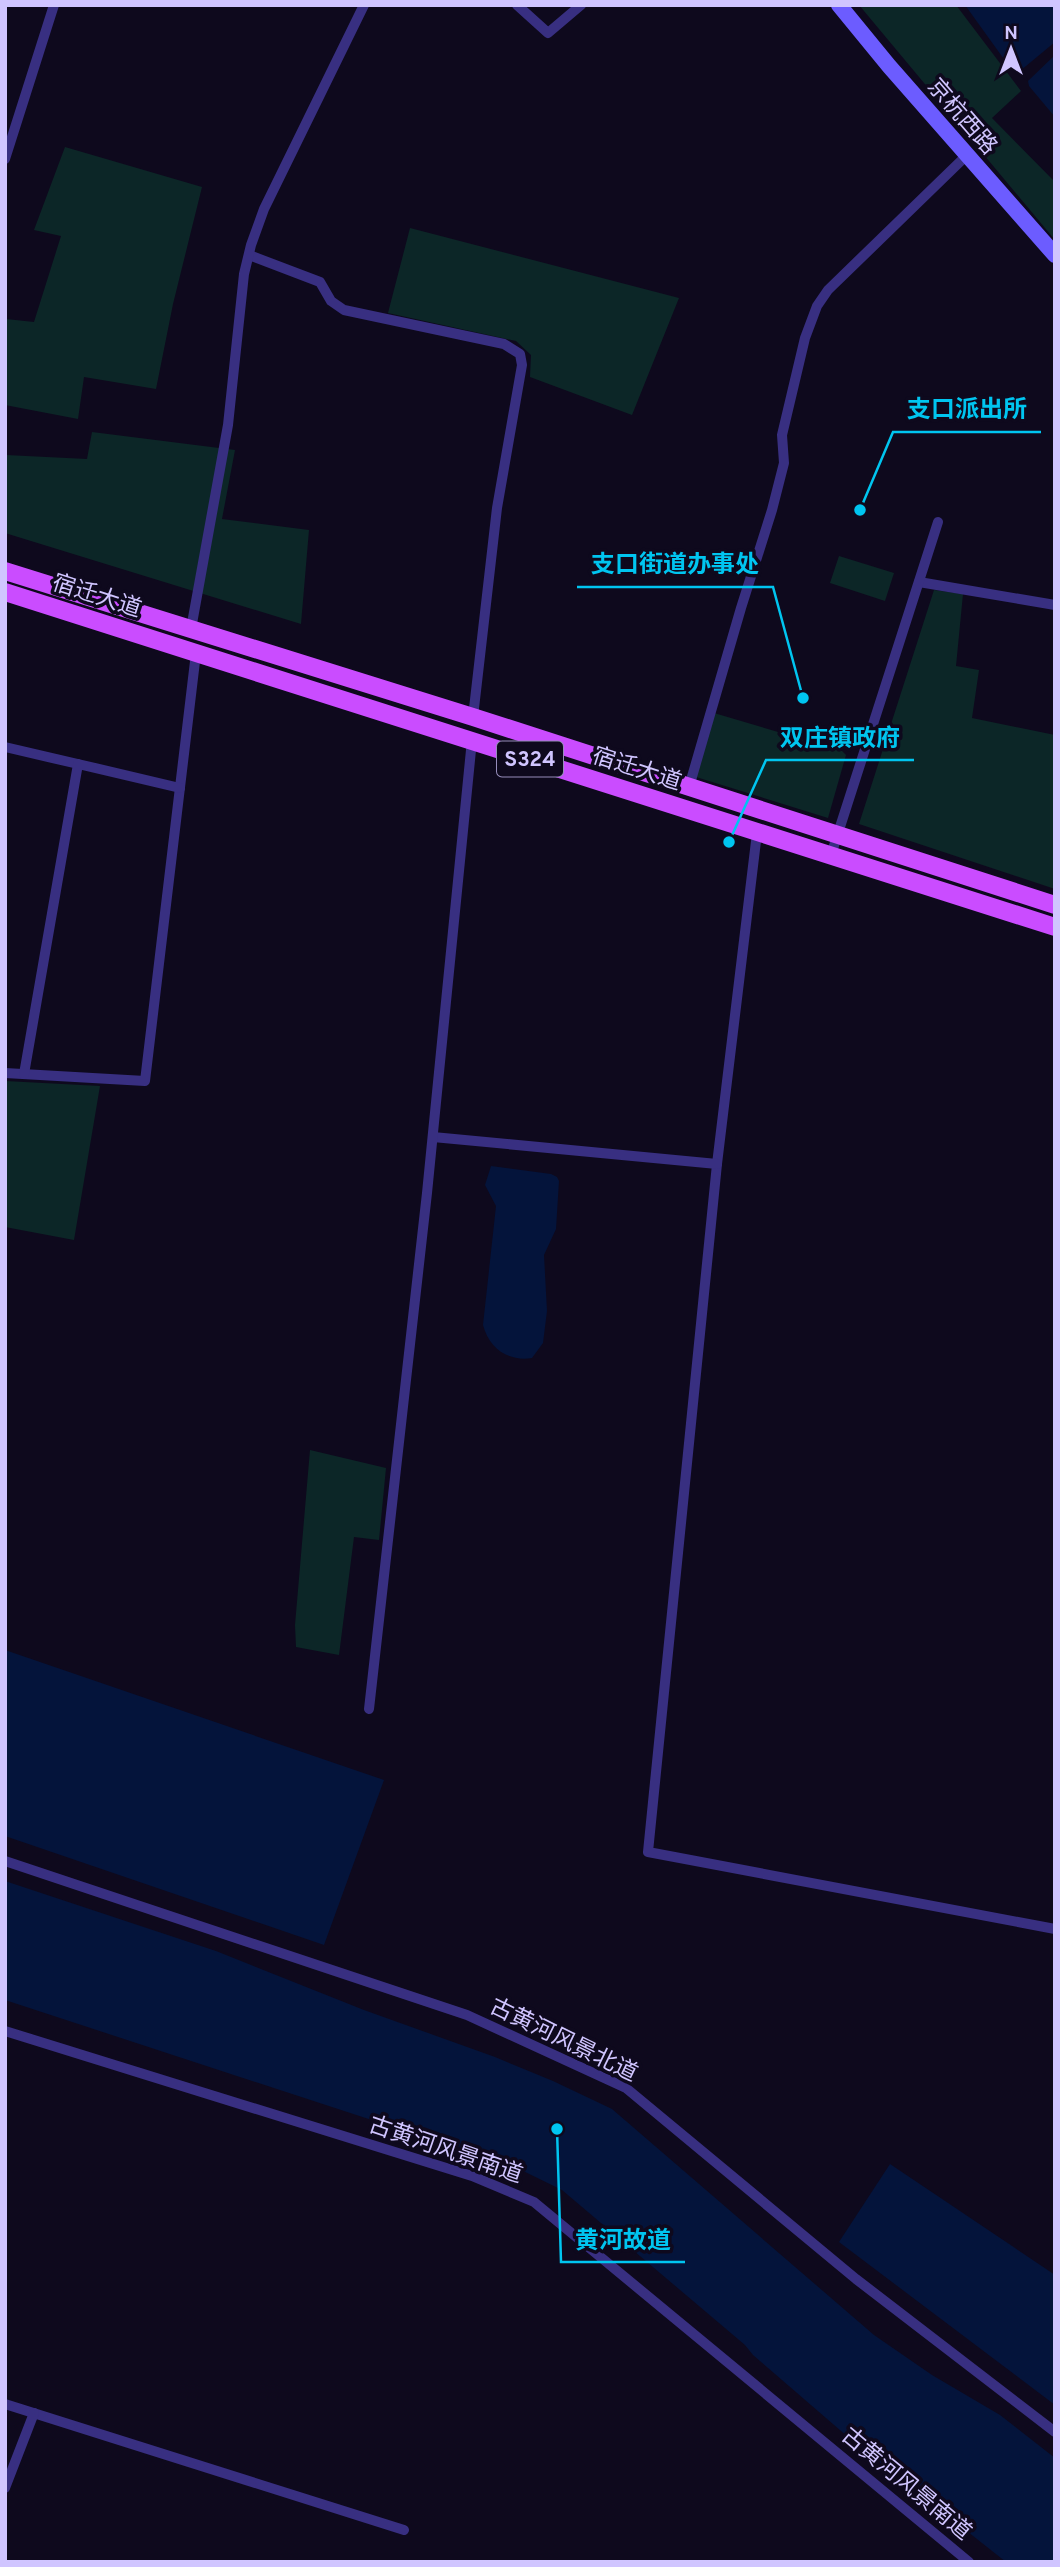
<svg xmlns="http://www.w3.org/2000/svg" width="1060" height="2567" viewBox="0 0 1060 2567" font-family="Overpass,'Noto Sans SC',sans-serif">
	<style>
		.green { fill: #0c2627 }
		.water { fill: #04143b }
		.lines { fill: none; stroke-linecap: round; stroke-linejoin: round }
		.street { stroke: #382f81; stroke-width: 10 }
		.secondary { stroke: #6c5cff; stroke-width: 16 }
		.primary { stroke: #ca4cff; stroke-width: 18 }
		.labels { text-anchor: middle; stroke-width: 7; stroke-linejoin: round; paint-order: stroke }
		.shield { fill: #0e091d; stroke: #968dbb; stroke-width: 2 }
		.shield-label { font-size: 21px; font-weight: bold; fill: #d0c5ff }
		.street-label { font-size: 23px; fill: #d0c5ff; stroke: #0e091d }
		.leader { fill: none; stroke: #00c5f0; stroke-width: 2.5 }
		.callout-dot { fill: #00c5f0; stroke: #0e091d; stroke-width: 2.5 }
		.callout-label { font-size: 24px; text-anchor: middle; font-weight: bold; fill: #00c5f0; stroke: #0e091d; stroke-width: 7; stroke-linejoin: round; paint-order: stroke }
	</style>
	<rect width="100%" height="100%" fill="#0e091d"/>
	<g class="green">
		<polygon points="859,5 956,5 1021,91 992,118 1055,182 1055,240"/>
		<polygon points="65,147 202,187 173,304 156,389 84,377 78,419 5,405 5,323 6,319 34,322 61,236 34,230"/>
		<polygon points="410,228 679,298 632,415 530,377 531,355 516,341 388,313"/>
		<polygon points="92,432 235,450 222,519 309,530 301,624 5,533 6,455 87,459"/>
		<polygon points="839,556 894,573 885,601 830,583"/>
		<polygon points="934,590 963,594 956,666 979,670 972,718 1055,735 1055,889 859,824"/>
		<polygon points="714,713 842,751 846,755 828,818 696,777"/>
		<polygon points="5,1081 100,1086 74,1240 5,1227"/>
		<polygon points="310,1450 386,1468 379,1540 354,1537 339,1655 296,1647 295,1625"/>
	</g>
	<g class="water">
		<polygon points="965,5 1055,5 1055,42 1020,71 1011,69"/>
		<polygon points="1055,55 1055,117 1029,86 1028,81"/>
		<path d="M491 1166 551 1174 557 1177 559 1181 556 1229 544 1255 547 1311 543 1343 532 1358C508 1362 489 1348 483 1325L496 1206 485 1185Z"/>
		<polygon points="5,1650 384,1780 324,1945 5,1836"/>
		<polygon points="5,1881 216,1951 364,2010 495,2057 553,2081 612,2109 874,2335 932,2375 1000,2415 1055,2458 1055,2562 1006,2562 848,2437 753,2355 745,2345 562,2190 515,2167 5,2000"/>
		<polygon points="890,2164 1055,2275 1055,2405 839,2242"/>
	</g>
	<g class="lines">
		<g class="street">
			<polyline points="517,5 548,33 581,5"/>
			<polyline points="5,159 54,5"/>
			<polyline points="249,255 320,282 331,301 344,310 504,344 520,354 522,365 497,508 473,717"/>
			<polyline points="919,582 1055,605"/>
			<polyline points="191,629 228,425 244,274 251,245 264,209 364,5"/>
			<polyline points="5,747 78,764"/>
			<polyline points="689,787 741,608 772,510 784,463 782,435 805,338 817,306 828,290 967,155"/>
			<polyline points="757,833 717,1164 648,1852 1055,1929"/>
			<polyline points="831,855 938,522"/>
			<polyline points="5,1073 145,1081 196,653"/>
			<polyline points="24,1074 78,764 180,788"/>
			<polyline points="433,1137 717,1164"/>
			<polyline points="369,1709 427,1193 472,740"/>
			<polyline points="5,1861 467,2015 626,2088 856,2279 1055,2432"/>
			<polyline points="5,2031 472,2176 534,2202 969,2562"/>
			<polyline points="5,2404 404,2530"/>
			<polyline points="5,2488 34,2413"/>
		</g>
		<polyline class="secondary" points="839,5 889,66 1055,255"/>
		<g class="primary">
			<polyline points="5,571 473,717 1055,905"/>
			<polyline points="5,592 1055,927"/>
		</g>
	</g>
	<g class="labels">
		<rect class="shield" x="497" y="741.5" width="66" height="35" rx="5"/>
		<g class="shield-label">
			<text x="530" y="766">S324</text>
		</g>
		<g class="street-label">
			<text transform="translate(963 116) rotate(49)" y="8">京杭西路</text>
			<text transform="translate(97 595) rotate(18)" y="8">宿迁大道</text>
			<text transform="translate(637 768) rotate(18)" y="8">宿迁大道</text>
			<text transform="translate(564 2039) rotate(26)" y="8">古黄河风景北道</text>
			<text transform="translate(446 2149) rotate(19)" y="8">古黄河风景南道</text>
			<text transform="translate(907 2483) rotate(40)" y="8">古黄河风景南道</text>
		</g>
	</g>
	<path class="leader" d="M860 510L893 432H1041M803 698L773 587H577M729 842L766 760H914M557 2129L561 2262H685"/>
	<g class="callout-dot">
		<circle cx="860" cy="510" r="7"/>
		<circle cx="803" cy="698" r="7"/>
		<circle cx="729" cy="842" r="7"/>
		<circle cx="557" cy="2129" r="7"/>
	</g>
	<g class="callout-label">
		<text x="967" y="417">支口派出所</text>
		<text x="675" y="572">支口街道办事处</text>
		<text x="840" y="746">双庄镇政府</text>
		<text x="623" y="2248">黄河故道</text>
	</g>
	<rect width="1060" height="2567" fill="none" stroke="#d0c5ff" stroke-width="14"/>
	<g transform="translate(1011 49)" stroke="#0e091d" stroke-width="5" paint-order="stroke">
	<path d="M0-5L12 26L0 18L-12 26Z" fill="#d0c5ff"/>
	<text y="-10" font-size="19" font-weight="bold" text-anchor="middle" fill="#d0c5ff">N</text>
	</g>
</svg>
